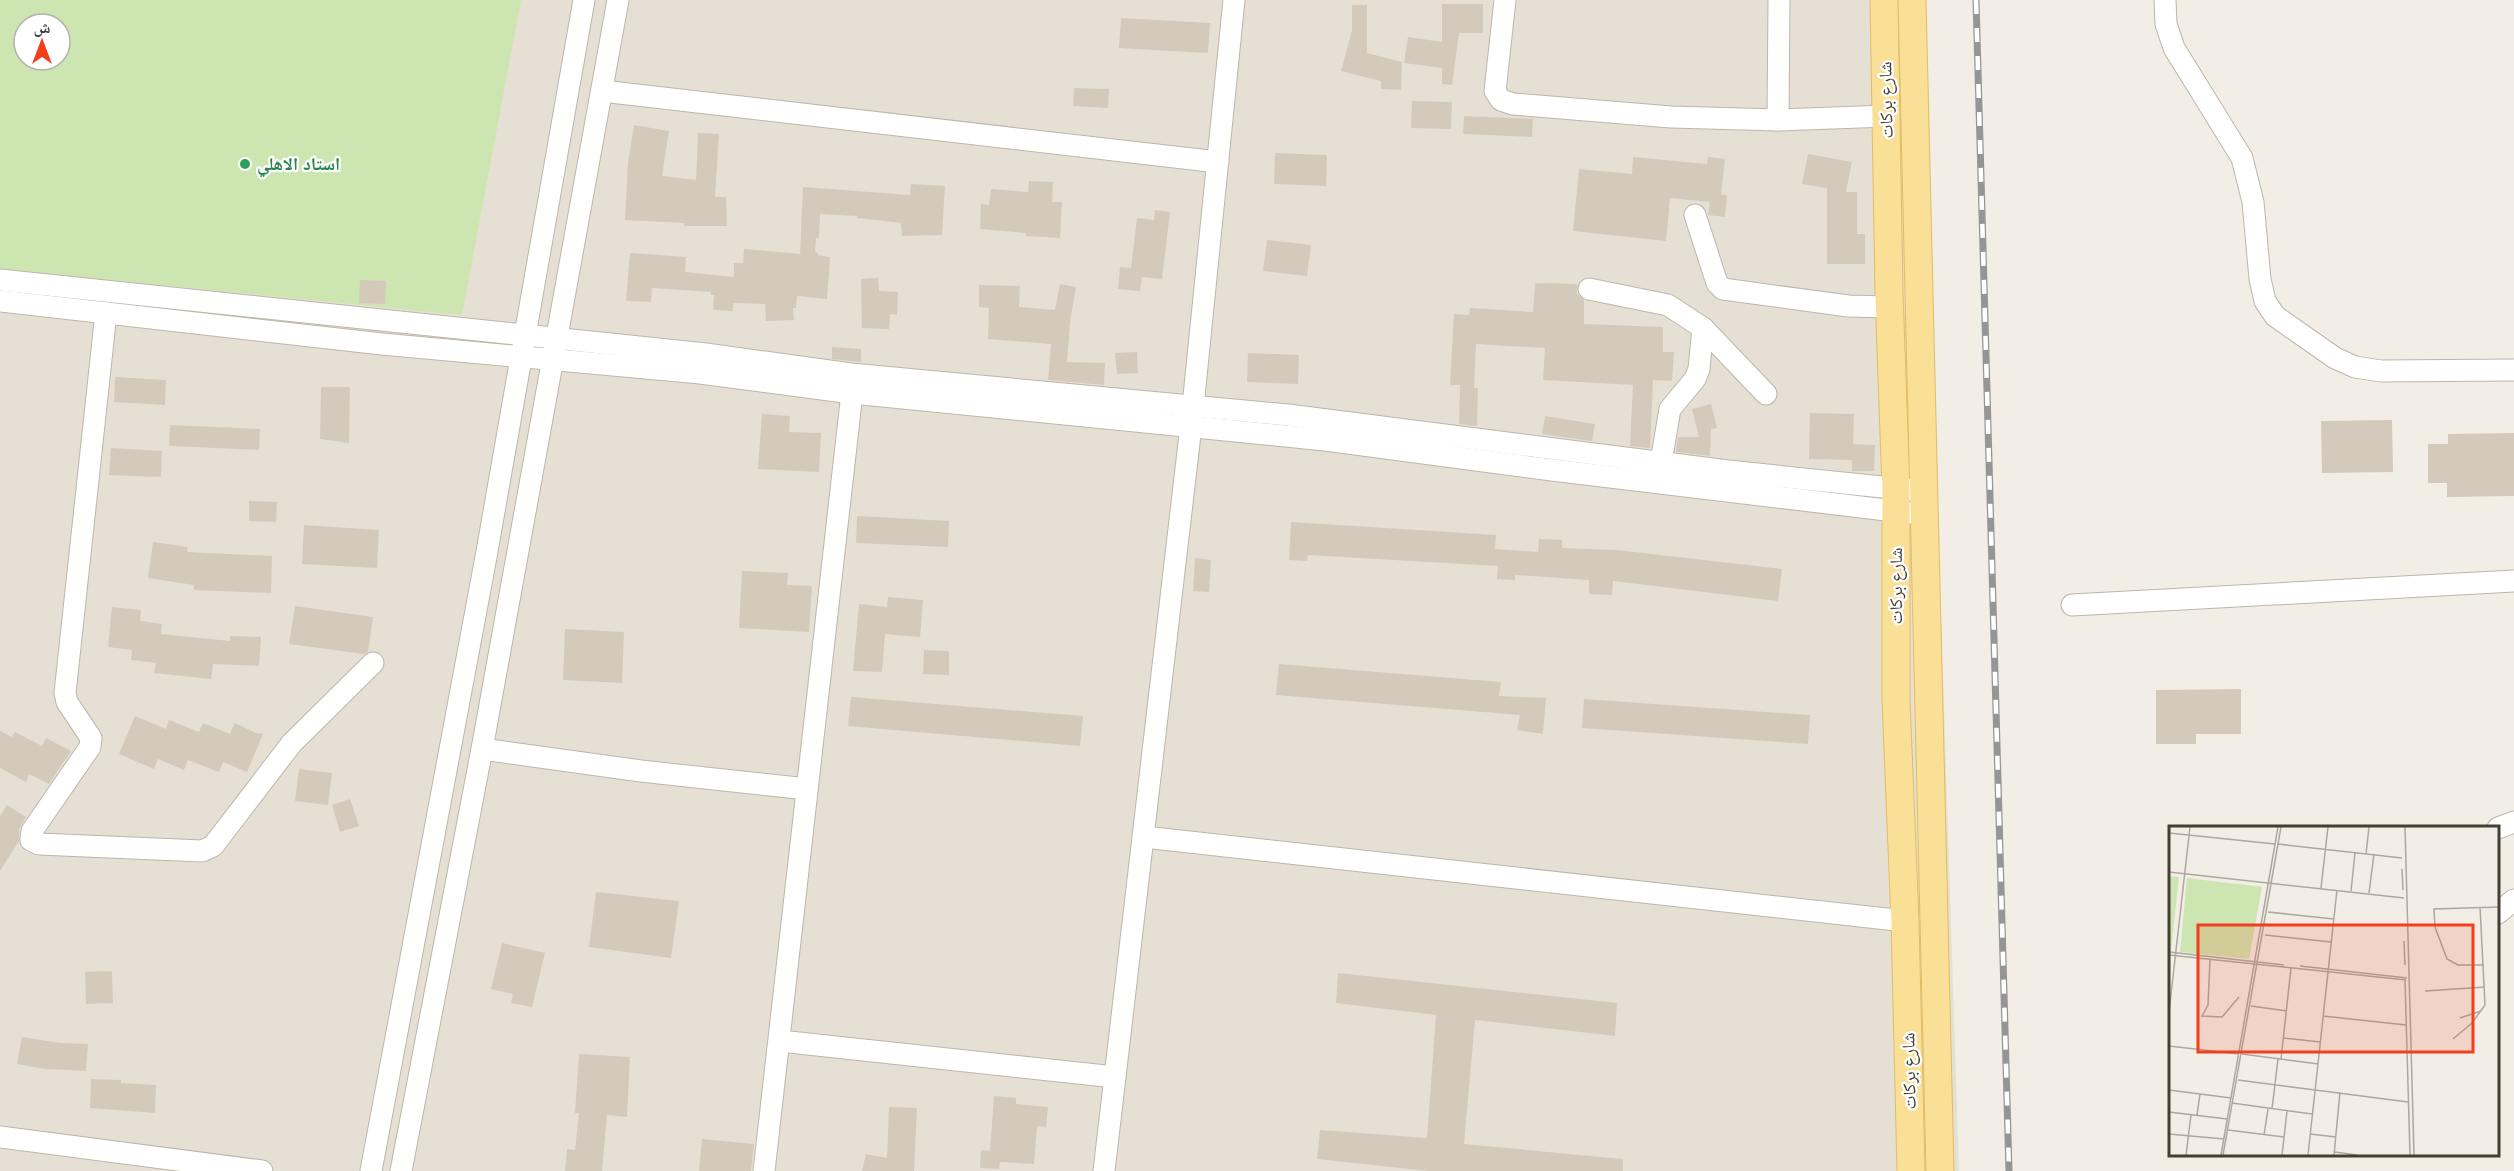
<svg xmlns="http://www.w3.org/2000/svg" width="2514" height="1171" viewBox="0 0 2514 1171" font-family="'Nunito Sans','Noto Naskh Arabic',sans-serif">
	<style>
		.residential { fill: #e6e0d4; fill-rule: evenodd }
		.green { fill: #cde5b0; fill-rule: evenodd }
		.building { fill: #d3cabb }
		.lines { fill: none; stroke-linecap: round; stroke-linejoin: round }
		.minor-casing { stroke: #bdb6a9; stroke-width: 23 }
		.major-casing { stroke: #dfbc67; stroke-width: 29 }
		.minor { stroke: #fff; stroke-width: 21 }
		.major { stroke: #fadf96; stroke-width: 27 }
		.rail-casing { stroke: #959595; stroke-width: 7 }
		.rail { stroke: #fff; stroke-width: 4.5; stroke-dasharray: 14; stroke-linecap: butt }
		.leisure-dot { fill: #2e9e5b; stroke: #fff; stroke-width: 2 }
		.labels { text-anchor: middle; stroke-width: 4.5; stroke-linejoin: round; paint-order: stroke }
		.street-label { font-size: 18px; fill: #443f35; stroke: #fff }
		.leisure-label { font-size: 18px; font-weight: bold; fill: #27864d; stroke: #fff; text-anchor: start }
		.inset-road { fill: none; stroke: #aca89f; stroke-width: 1.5 }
		.view { fill: #f23f1d; fill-opacity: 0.15; stroke: #f23f1d; stroke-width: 3 }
		.inset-edge { fill: none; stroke: #443f35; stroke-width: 3 }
	</style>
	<rect width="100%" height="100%" fill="#f2eee6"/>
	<path class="residential" d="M0 0H1921L1959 1171H0ZM24 24H60V60H24Z"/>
	<path class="green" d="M0 0H521L462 315 0 269ZM24 24H60V60H24Z"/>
	<g class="building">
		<polygon points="1442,4 1483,4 1483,33 1459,33 1452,85 1442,84 1442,68 1404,63 1408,37 1442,42"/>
		<polygon points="1352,5 1367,5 1367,53 1402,62 1401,90 1381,89 1381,81 1341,71 1352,30"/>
		<polygon points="1121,18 1210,23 1208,53 1119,48"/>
		<polygon points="1074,88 1109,89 1108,108 1073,106"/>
		<polygon points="1412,101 1452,102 1451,129 1411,128"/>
		<polygon points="1464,116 1533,119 1532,137 1463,134"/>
		<polygon points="634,125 669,131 662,176 696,180 698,133 719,134 715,197 726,197 727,226 684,226 684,223 625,220 628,163"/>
		<polygon points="1275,153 1327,155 1326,186 1274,184"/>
		<polygon points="1808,154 1852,162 1846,192 1857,192 1857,234 1865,234 1865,264 1827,264 1827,188 1802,184"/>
		<polygon points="1633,157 1707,164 1708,157 1725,159 1721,195 1727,195 1725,217 1708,215 1710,202 1670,198 1666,241 1573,231 1579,169 1632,174"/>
		<polygon points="1029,181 1053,182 1052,202 1062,202 1060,238 1026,236 1026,233 980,229 981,204 989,205 991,189 1028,192"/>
		<polygon points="911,184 945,186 942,235 902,236 901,223 857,218 857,216 820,214 819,238 816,238 815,252 818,253 818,255 830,257 827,299 797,296 796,308 793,308 794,320 766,321 765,304 733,303 733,311 713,310 714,295 711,295 711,292 652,288 651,302 626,301 630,253 686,257 685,272 734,277 734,263 743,263 744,249 800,254 803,187 910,195"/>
		<polygon points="1155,210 1170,212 1162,279 1142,277 1140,291 1118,289 1120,267 1131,268 1137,218 1154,220"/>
		<polygon points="1267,240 1311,245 1307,276 1263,271"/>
		<polygon points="878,278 879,291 898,292 897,315 890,314 889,329 862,328 861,279"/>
		<polygon points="360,280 386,281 385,304 359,303"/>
		<polygon points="1535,283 1577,284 1577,294 1584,300 1584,324 1663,327 1663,352 1674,352 1672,381 1653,380 1650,448 1630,446 1633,385 1543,380 1545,348 1476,344 1474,388 1478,388 1477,426 1459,424 1460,385 1450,385 1454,314 1469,315 1470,308 1533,312"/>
		<polygon points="1060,284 1076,287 1070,322 1067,362 1105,363 1104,385 1048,380 1051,344 988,339 989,308 979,307 979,285 1020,286 1019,307 1055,310"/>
		<polygon points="832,347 861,349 861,362 832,359"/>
		<polygon points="1137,352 1138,373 1117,374 1115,353"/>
		<polygon points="1248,353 1299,355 1298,384 1247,382"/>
		<polygon points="115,377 166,380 165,405 114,402"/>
		<polygon points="321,387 350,387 349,443 320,439"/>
		<polygon points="1711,404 1717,428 1711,429 1710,456 1676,452 1678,437 1699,437 1692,409"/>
		<polygon points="1810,413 1854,414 1853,444 1875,445 1874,471 1852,471 1852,460 1809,459"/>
		<polygon points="762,414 790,416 789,432 821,433 819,472 758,469"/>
		<polygon points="1545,416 1595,424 1592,441 1542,434"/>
		<polygon points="2392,420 2393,472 2322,473 2321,421"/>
		<polygon points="170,425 260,429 259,450 169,446"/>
		<polygon points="2514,433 2514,496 2447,497 2447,483 2428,483 2428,444 2448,444 2448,434"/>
		<polygon points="111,448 162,451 161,477 109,475"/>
		<polygon points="249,501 277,502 276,522 249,521"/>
		<polygon points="857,516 949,521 948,547 856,543"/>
		<polygon points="1291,522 1496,535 1495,549 1538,552 1539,539 1562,540 1562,548 1617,550 1782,569 1778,601 1613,581 1612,595 1589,594 1589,580 1515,575 1515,580 1497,579 1498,566 1308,555 1307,561 1289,560"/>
		<polygon points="304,525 379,530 377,568 302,564"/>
		<polygon points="153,542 188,547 187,552 272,556 271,593 194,590 194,585 148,578"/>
		<polygon points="1195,558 1211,560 1209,592 1193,591"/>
		<polygon points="742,571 788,573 787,585 812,586 809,632 739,628"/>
		<polygon points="888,597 923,600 920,637 885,634 882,672 853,671 859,604 887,607"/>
		<polygon points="295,606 373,617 368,652 364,654 289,644"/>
		<polygon points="112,607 141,610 140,621 162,624 161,634 230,641 230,636 261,637 259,666 213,664 211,679 154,673 156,663 131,660 132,650 108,647"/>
		<polygon points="565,629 624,632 622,683 563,680"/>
		<polygon points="924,650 949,651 949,675 923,674"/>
		<polygon points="1279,664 1501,682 1499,696 1546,698 1543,734 1517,730 1520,715 1276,695"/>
		<polygon points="2241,689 2241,734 2196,734 2196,744 2156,744 2156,690"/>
		<polygon points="851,697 1083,716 1080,746 848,726"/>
		<polygon points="1584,699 1810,715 1808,744 1582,728"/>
		<polygon points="135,716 166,729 169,720 199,732 203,723 230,734 235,723 256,733 263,734 247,772 223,762 219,772 188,760 184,770 158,759 154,769 119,754"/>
		<polygon points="0,731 12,737 15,732 42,746 46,738 71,751 49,784 29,774 26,782 0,768"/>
		<polygon points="299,769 332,773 328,805 295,801"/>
		<polygon points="350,799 359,826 340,832 332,805"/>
		<polygon points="7,805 26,817 19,829 19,841 0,871 0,816"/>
		<polygon points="596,892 679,901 671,958 589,947"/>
		<polygon points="502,943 545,953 532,1007 511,1003 513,994 491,989"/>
		<polygon points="112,971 113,1003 86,1004 85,972"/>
		<polygon points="1338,973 1617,1003 1615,1036 1475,1020 1464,1144 1623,1159 1623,1171 1428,1171 1317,1159 1320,1130 1427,1138 1436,1015 1336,1003"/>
		<polygon points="22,1037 60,1043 88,1044 86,1071 45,1069 17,1064"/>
		<polygon points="579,1054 630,1057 627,1117 607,1115 602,1171 565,1171 567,1149 575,1150 579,1113 575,1113"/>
		<polygon points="91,1079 121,1080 121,1083 156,1085 155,1113 90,1108"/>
		<polygon points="994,1096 1016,1098 1016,1104 1048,1107 1046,1127 1037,1126 1034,1164 1000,1162 999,1169 980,1168 981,1150 990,1151"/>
		<polygon points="889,1107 917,1108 914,1171 862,1171 866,1154 887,1158"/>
		<polygon points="702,1139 754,1144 751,1171 699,1171"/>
	</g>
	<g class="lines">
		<defs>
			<g id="minor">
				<polyline points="1505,0 1495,91 1501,100 1513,104 1671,117 1778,120 1887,116"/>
				<polyline points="2165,0 2166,24 2174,48 2242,158 2253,202 2260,279 2265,301 2275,316 2335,358 2355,367 2381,371 2514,370"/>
				<polyline points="602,91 1218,162"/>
				<polyline points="1778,120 1779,0"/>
				<polyline points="1695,215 1717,283 1723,289 1848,306 1889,307"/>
				<polyline points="0,280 706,354 851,374 1288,415 1728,471 1911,490"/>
				<polyline points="1589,289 1668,305 1703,328 1766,394"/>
				<polyline points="0,301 382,344 700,373 852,393 1325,440 1552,470 1911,513"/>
				<polyline points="106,313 65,693 67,702 91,738 90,747 32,831 31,840 39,844 202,851 213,846 292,743 373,663"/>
				<polyline points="1661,462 1670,409 1695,379 1699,369 1703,328"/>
				<polyline points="2072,605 2514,581"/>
				<polyline points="482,749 641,771 807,789"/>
				<polyline points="2498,828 2514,822"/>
				<polyline points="1144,837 1905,921"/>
				<polyline points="2498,913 2514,900"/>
				<polyline points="780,1041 1115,1077"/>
				<polyline points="0,1137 262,1171"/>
				<polyline points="371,1171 486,557 584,0"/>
				<polyline points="401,1171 482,749 618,0"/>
				<polyline points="764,1171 852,393"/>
				<polyline points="1104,1171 1191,426 1234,0"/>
			</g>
			<g id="major">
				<polyline points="1884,0 1889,293 1896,489 1896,700 1905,921 1911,1171"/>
				<polyline points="1912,0 1940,1171"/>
			</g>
		</defs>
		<use href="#minor" class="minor-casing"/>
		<use href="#major" class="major-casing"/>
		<use href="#minor" class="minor"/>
		<use href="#major" class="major"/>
		<defs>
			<polyline id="rail" points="1976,0 2009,1171"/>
		</defs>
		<use href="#rail" class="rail-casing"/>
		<use href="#rail" class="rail"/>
	</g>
	<circle class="leisure-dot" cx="245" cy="164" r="6"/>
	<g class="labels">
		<g class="street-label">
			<text transform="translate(1886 100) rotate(-91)" y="6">شارع بركات</text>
			<text transform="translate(1896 586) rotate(-90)" y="6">شارع بركات</text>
			<text transform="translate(1909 1071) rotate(-91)" y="6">شارع بركات</text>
		</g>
		<g class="leisure-label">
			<text x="257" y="170">استاد الاهلي</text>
		</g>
	</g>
	<g transform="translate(2169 826)">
		<rect width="330" height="330" fill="#f2eee6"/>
		<path d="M0 50 10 51 2 125H0ZM18 52 93 61 80 133 11 126Z" fill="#cde5b0"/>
		<path class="inset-road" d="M236 1 245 329M0 7 106 18M109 18 233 32M197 28 200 1M233 43 234 64M0 46 235 72M152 62 159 1M182 65 186 27M200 67 205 28M99 86 165 93M96 109 162 116M235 115 236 139M0 126 115 139M0 129 237 154M41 133 39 179 33 190 53 191 70 171M315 139H289L278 133 266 101 265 83 330 81M131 140 238 152M236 154 241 329M256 165 316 161M82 180 118 185M0 186 21 1M154 190 237 199M291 192 312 185M115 212 151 216M284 213 303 197 316 179 311 81M0 220 70 228M73 228 149 238M112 233 122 142M69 254 239 276M0 264 62 272M63 277 143 288M103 283 109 233M0 286 58 293M28 289 31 268M59 304 115 311M0 308 55 313M141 308 167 311M95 309 99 283M166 326 188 329M17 329 22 289M52 329 109 1M54 329 112 1M113 329 118 285M139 329 168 64M165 329 171 266"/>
		<path class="view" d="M29 99H304V226H29Z"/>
		<rect width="330" height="330" class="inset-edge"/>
	</g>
	<g transform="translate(42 42)"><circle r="28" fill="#ffffff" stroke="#b4b2ae" stroke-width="1.5"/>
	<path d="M0-4.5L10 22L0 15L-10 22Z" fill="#f23f1d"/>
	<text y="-9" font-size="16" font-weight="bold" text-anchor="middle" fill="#443f35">ش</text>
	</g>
</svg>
